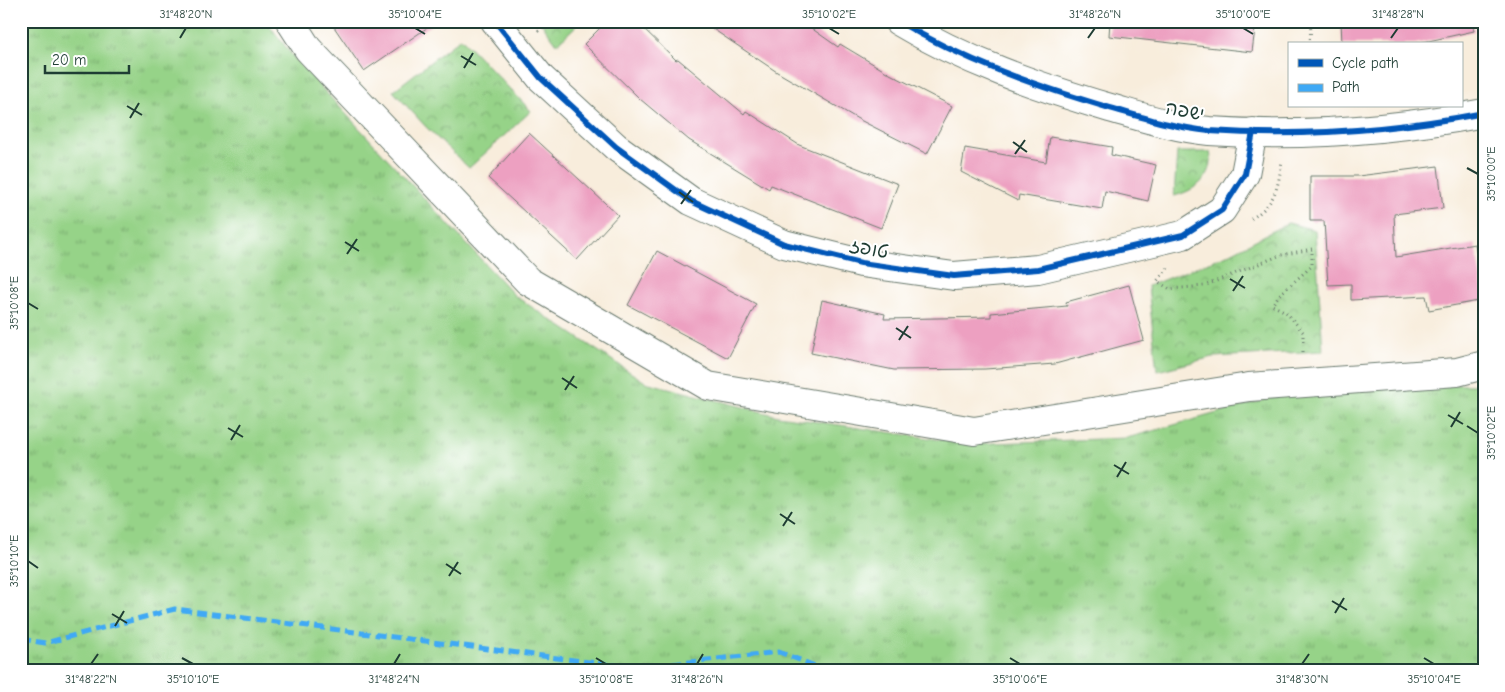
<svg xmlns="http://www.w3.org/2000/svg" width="1505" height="692" viewBox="0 0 1505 692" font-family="'Comic Neue','Playpen Sans Hebrew',sans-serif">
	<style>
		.grass { fill: url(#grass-tufts); stroke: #5a885e }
		.park { fill: url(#park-crowns); stroke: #5a885e }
		.building { fill: #eda0c1 }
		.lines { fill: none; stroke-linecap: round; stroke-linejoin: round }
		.minor-casing { stroke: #6b7b6f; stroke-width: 30 }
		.path { stroke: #6b7b6f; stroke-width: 3; stroke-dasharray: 1 4; stroke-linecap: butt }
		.minor { stroke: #fff; stroke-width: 28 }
		.quiet { stroke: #3fa9f5; stroke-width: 5; stroke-dasharray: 10 5; stroke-linecap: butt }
		.cycleway-casing { stroke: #fff; stroke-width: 9 }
		.cycleway { stroke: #0057b8; stroke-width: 6 }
		.ticks { fill: none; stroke: #1f3d34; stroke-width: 2 }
		.labels { text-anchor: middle; stroke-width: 4; stroke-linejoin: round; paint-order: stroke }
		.street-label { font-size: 19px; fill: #1f3d34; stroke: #fff }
		.neatline { fill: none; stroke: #1f3d34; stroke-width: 2 }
		.ticks-label { font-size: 12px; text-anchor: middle; fill: #1f3d34 }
	</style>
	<defs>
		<pattern id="grass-tufts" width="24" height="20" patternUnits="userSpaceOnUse" patternTransform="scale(1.25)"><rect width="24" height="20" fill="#96d388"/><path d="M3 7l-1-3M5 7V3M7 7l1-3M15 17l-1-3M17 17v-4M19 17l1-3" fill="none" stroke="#7aac70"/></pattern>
		<pattern id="park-crowns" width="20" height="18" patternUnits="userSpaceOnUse" patternTransform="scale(1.25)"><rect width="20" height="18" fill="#96d388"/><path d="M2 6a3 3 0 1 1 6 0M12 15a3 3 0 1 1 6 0" fill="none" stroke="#7aac70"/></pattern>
	</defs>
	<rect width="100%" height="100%" fill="#fff"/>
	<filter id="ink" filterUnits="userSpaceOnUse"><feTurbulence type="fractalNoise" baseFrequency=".02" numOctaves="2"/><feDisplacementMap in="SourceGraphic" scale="10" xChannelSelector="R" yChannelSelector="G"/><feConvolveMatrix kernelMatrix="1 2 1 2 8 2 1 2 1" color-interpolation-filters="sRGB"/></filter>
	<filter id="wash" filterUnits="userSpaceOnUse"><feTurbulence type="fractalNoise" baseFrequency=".0096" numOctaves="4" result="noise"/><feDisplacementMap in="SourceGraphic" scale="20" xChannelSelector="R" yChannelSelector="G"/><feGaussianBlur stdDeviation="1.12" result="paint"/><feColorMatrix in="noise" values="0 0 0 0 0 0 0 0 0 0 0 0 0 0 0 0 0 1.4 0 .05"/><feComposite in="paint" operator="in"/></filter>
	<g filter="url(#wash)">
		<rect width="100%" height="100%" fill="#f8eddc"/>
		<polygon class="grass" points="21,21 266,21 295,59 515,296 645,382 778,416 969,444 1127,438 1326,383 1473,385 1484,380 1484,671 21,671"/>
		<g class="park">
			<polygon points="540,21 581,21 557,44"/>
			<polygon points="461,38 531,111 469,168 427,128 393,91"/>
			<path d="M1177 152H1210C1216 177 1194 191 1174 196Z"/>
			<polygon points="1288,223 1315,230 1323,351 1213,357 1157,371 1148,286 1227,255"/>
		</g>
		<g id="blocks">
			<g class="building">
				<polygon points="330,21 437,21 364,71"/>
				<polygon points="607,21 636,21 676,60 678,59 744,114 746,111 799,145 898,184 881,228 771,185 769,189 689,140 640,99 584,44"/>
				<polygon points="701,21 801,21 838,47 840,44 890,74 952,106 927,154 858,119 777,72"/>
				<polygon points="1110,21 1256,21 1252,52 1109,36"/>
				<polygon points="1341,21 1472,21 1474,31 1415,44 1342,44"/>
				<polygon points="529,133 618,215 577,260 488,178"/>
				<polygon points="1050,137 1112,147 1111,155 1156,165 1148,201 1105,191 1102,209 1019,195 1018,201 961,172 965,148 1046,162"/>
				<polygon points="1438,166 1443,208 1394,214 1396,257 1475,244 1484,300 1429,310 1426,296 1351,300 1351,284 1328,285 1324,221 1310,221 1310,176 1358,176"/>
				<polygon points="657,251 756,304 728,358 628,305"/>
				<polygon points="1129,285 1144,340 1055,364 985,369 894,370 811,353 822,300 885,314 884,319 991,317 991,313 1067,306 1066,302"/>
			</g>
		</g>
	</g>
	<g filter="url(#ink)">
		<use href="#blocks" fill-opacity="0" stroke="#6b7b6f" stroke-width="1"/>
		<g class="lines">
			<defs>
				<g id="minor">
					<polyline points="290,21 308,49 528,281 708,386 974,431 1249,387 1457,372 1484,365"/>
					<polyline points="495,21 541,78 616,147 691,201 784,244 861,263 954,276 1038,269 1183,235 1222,210 1245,174 1253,132"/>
					<path d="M898 21C964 61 1036 86 1110 108 1142 117 1176 128 1209 131 1300 137 1395 130 1484 113"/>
				</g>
			</defs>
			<use href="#minor" class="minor-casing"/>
			<g class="path">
				<polyline points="538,31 549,21"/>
				<polyline points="1310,44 1311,21"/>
				<path d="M1251 219C1276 203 1278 188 1282 160"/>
				<polyline points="1168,268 1157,281 1170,289 1204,286 1281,255 1312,249 1312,266 1279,295 1272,305 1286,312 1303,332 1303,356"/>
			</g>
			<use href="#minor" class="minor"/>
			<polyline class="quiet" points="21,639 45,643 175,609 636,668 779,652 828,671"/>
			<defs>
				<g id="cycleway">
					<polyline points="495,21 541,78 616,147 691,201 784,244 861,263 954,276 1038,269 1183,235 1222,210 1245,174 1253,132"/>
					<path d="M898 21C964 61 1036 86 1110 108 1142 117 1176 128 1209 131 1300 137 1395 130 1484 113"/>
				</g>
			</defs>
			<use href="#cycleway" class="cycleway-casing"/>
			<use href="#cycleway" class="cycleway"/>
		</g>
	</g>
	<path class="ticks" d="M415 28 425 34M829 28 839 34M1243 28 1253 34M180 38 186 28M1088 38 1095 28M1391 38 1398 28M461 56 476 65M464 68 473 53M127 106 142 115M130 118 139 103M1013 142 1027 152M1015 154 1025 140M1467 168 1478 174M679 192 693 202M681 204 691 190M345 242 359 251M347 254 357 239M1230 279 1245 288M1233 291 1243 276M28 303 38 309M896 328 911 338M899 340 908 326M562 378 577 388M565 390 574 376M1448 415 1463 424M1467 426 1478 433M1451 427 1460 412M228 428 243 437M231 440 240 425M1114 465 1129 474M1117 477 1126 462M780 514 795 524M783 526 792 512M28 561 38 568M446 564 461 574M449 576 458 562M1332 601 1347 610M1335 613 1344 598M112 614 127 623M115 626 124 611M182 658 193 664M596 658 606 664M1010 658 1020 664M1424 658 1434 664M91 664 98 654M394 664 400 654M697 664 703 654M1302 664 1309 654"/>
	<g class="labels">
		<g class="street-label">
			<text transform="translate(1185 110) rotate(11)" y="7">ישפה</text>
			<text transform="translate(869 248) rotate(10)" y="7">טופז</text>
		</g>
	</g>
	<rect width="1505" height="692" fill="none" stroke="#fff" stroke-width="55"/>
	<rect x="1288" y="42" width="175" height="65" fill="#ffffff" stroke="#a5b1ae"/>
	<rect x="1298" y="59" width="25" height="8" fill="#0057b8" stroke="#a5b1ae"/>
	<text x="1332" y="68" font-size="15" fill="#1f3d34">Cycle path</text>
	<rect x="1298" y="84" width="25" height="8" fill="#3fa9f5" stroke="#a5b1ae"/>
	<text x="1332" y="92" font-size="15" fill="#1f3d34">Path</text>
	<path d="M45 65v8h84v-8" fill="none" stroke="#1f3d34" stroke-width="2.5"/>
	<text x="52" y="65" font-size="15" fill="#1f3d34" stroke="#ffffff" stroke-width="4" paint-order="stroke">20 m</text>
	<rect x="28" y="28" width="1450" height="636" class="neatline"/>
	<g class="ticks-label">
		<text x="186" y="18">31°48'20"N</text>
		<text x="415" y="18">35°10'04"E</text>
		<text x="829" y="18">35°10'02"E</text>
		<text x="1095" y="18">31°48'26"N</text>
		<text x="1243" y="18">35°10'00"E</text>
		<text x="1398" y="18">31°48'28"N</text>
		<text transform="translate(1491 174) rotate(-90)" y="4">35°10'00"E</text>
		<text transform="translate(14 303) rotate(-90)" y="4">35°10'08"E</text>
		<text transform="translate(1491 433) rotate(-90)" y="4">35°10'02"E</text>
		<text transform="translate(14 561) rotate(-90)" y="4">35°10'10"E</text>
		<text x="91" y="683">31°48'22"N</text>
		<text x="193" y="683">35°10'10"E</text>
		<text x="394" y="683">31°48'24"N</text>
		<text x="606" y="683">35°10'08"E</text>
		<text x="697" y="683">31°48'26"N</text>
		<text x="1020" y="683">35°10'06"E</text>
		<text x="1302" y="683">31°48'30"N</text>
		<text x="1434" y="683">35°10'04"E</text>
	</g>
</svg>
